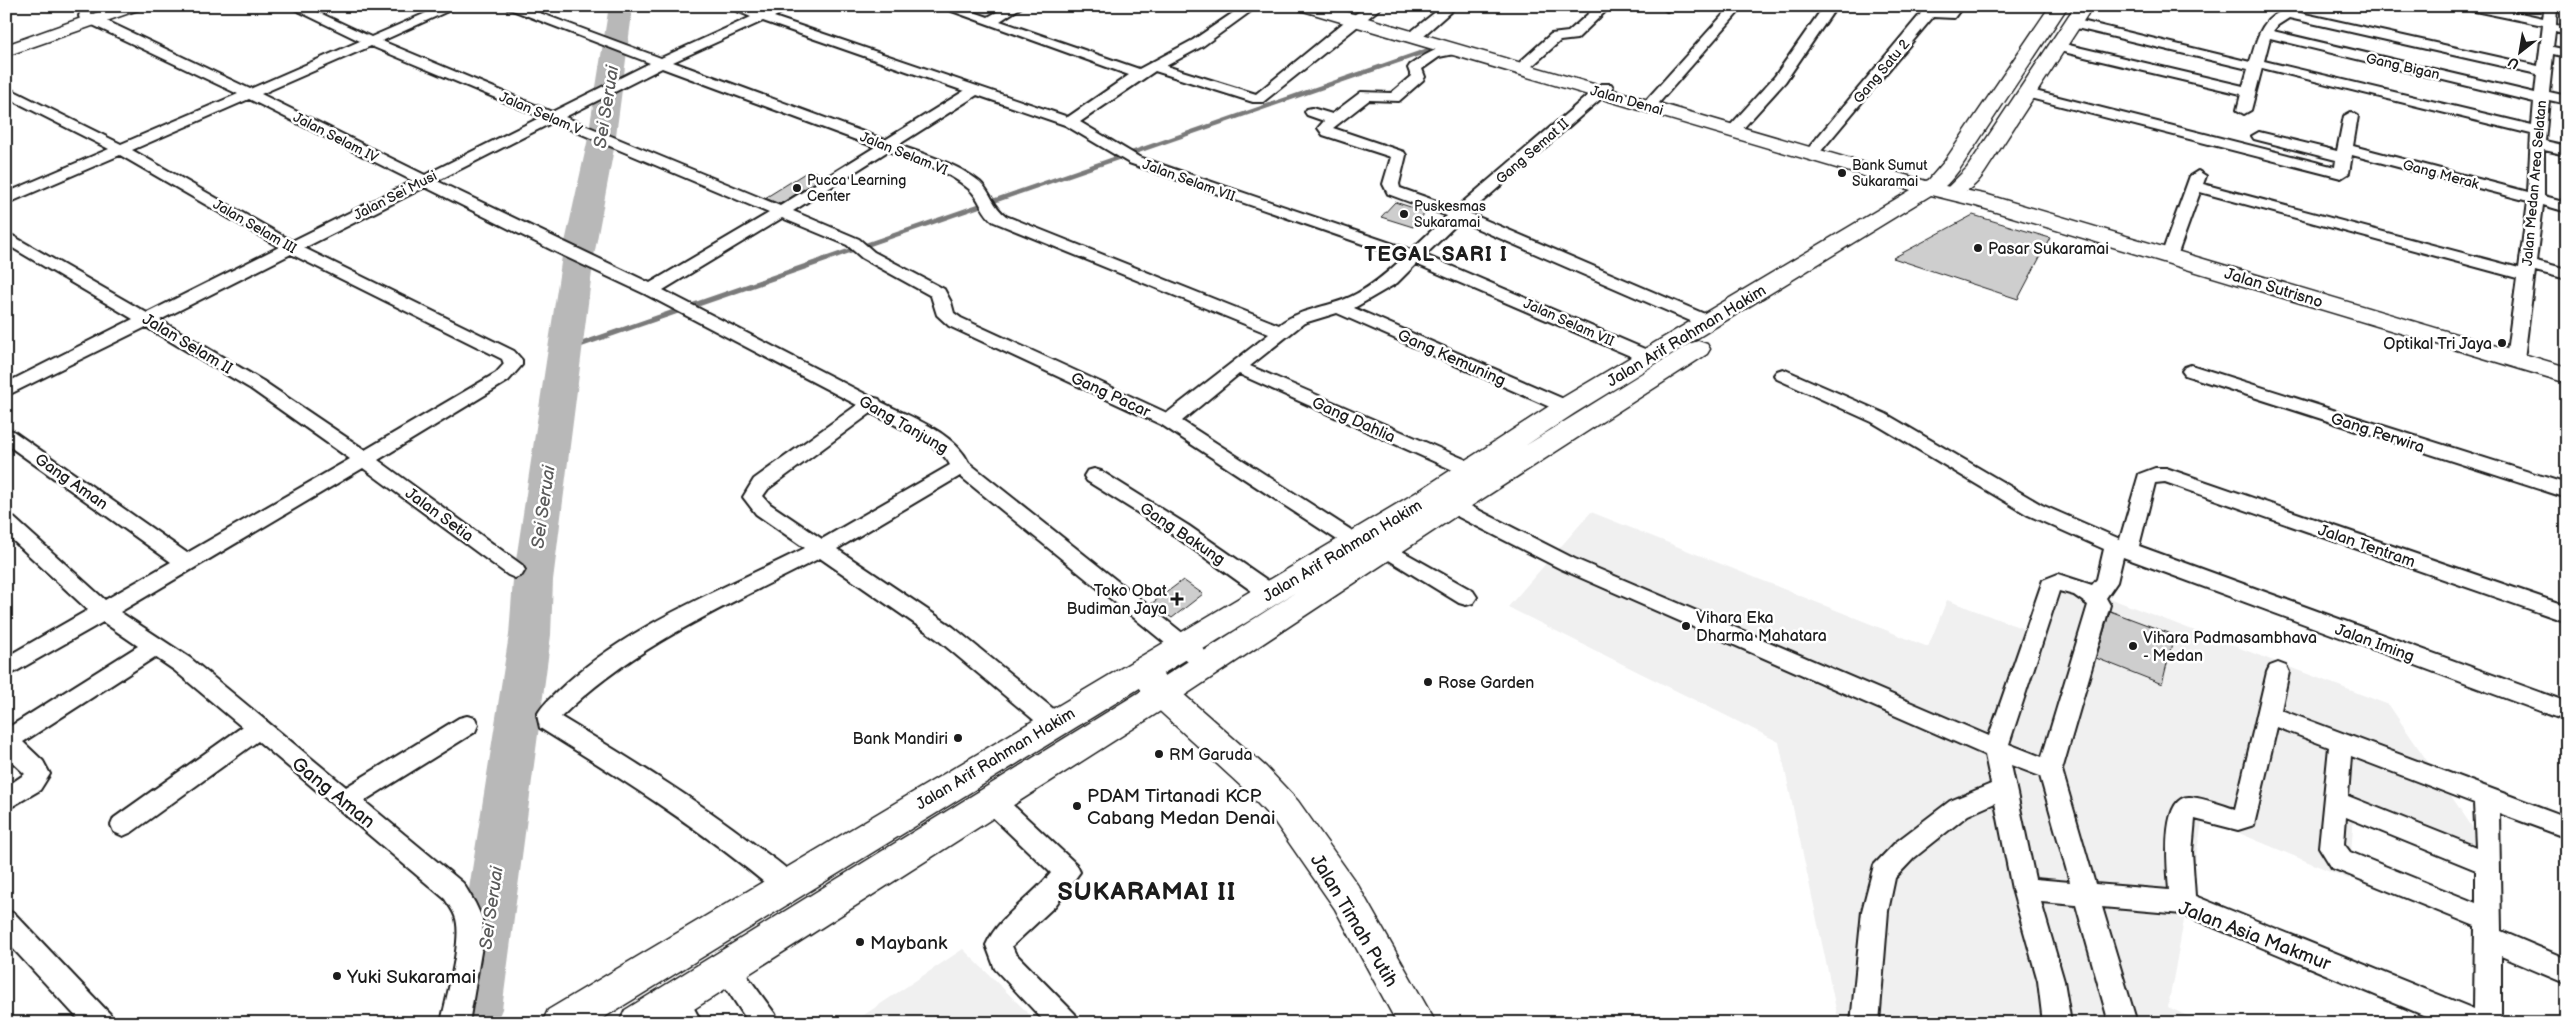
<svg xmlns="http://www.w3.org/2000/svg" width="2573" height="1029" viewBox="0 0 2573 1029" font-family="'Balsamiq Sans',sans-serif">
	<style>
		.built { fill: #f0f0f0 }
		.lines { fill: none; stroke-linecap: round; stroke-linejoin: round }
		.stream-far1 { stroke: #7a7a7a; stroke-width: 4.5 }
		.stream { stroke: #7a7a7a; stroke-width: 5.5 }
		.river { fill: #b8b8b8; fill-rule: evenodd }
		.building { fill: #cecece; stroke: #1c1c1c }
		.street-casing { stroke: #1c1c1c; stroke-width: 4 }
		.secondary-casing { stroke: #1c1c1c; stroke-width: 3 }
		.primary-casing { stroke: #1c1c1c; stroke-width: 3 }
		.street { fill: #fff; fill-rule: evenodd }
		.secondary { fill: #fff; fill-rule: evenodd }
		.primary { fill: #fff; fill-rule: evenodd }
		.poi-dot { fill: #1c1c1c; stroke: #fff; stroke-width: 2 }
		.labels { text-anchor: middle; stroke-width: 5; stroke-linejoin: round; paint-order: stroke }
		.far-street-label { font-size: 14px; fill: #1c1c1c; stroke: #fff }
		.far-poi-label { font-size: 14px; fill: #1c1c1c; stroke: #fff; text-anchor: start }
		.poi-label { font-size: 16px; fill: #1c1c1c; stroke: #fff; text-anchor: start }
		.street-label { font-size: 16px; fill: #1c1c1c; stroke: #fff }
		.water-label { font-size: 18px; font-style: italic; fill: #5a5a5a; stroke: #fff }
		.near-street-label { font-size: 19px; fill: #1c1c1c; stroke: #fff }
		.near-poi-label { font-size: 19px; fill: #1c1c1c; stroke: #fff; text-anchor: start }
		.district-label { font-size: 21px; font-weight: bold; letter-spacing: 1px; fill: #1c1c1c; stroke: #fff }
		.near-district-label { font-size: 25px; font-weight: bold; letter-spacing: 1px; fill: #1c1c1c; stroke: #fff }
	</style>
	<rect width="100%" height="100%" fill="#fff"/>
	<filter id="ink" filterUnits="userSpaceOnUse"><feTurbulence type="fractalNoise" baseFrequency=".02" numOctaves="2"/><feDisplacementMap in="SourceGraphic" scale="10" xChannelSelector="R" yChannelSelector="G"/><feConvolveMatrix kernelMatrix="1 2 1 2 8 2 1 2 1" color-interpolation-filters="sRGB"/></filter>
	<g filter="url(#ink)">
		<g class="built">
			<polygon points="1591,512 1928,647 1947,600 2043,636 2059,579 2389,705 2505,875 2354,814 2349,879 2203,818 2168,1007 2202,1023 1839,1023 1779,742 1508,607"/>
			<polygon points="963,949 1038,1023 852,1023"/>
		</g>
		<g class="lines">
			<polyline class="stream-far1" points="823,260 1429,50"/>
			<polyline class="stream" points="565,350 827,259"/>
			<polygon class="river" points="609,6 633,6 615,143 594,256 553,580 551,635 502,1009 496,1023 456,1023 450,1009 509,635 513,580 562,256 587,143"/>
		</g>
		<g class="building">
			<polygon points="810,170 825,176 780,204 765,198"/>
			<polygon points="1395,202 1426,212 1413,227 1381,217"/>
			<polygon points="1973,215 2050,238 2018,299 1893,258"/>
			<polygon points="1183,580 1203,594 1172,618 1151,604"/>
			<polygon points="2110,611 2174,635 2162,684 2096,658"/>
		</g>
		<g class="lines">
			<defs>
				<g id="street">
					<path d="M288 6H305L371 37 442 6H459L382 41 552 112 650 63 502 6H521L661 58 751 17 725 6H744L762 12 776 6H793L774 17 1068 117 1129 75 938 6H957L988 17 1007 6H1023L1000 21 1139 69 1193 40 1243 6H1258L1203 46 1166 66 1256 94 1349 18 1368 6H1383L1263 102H1253L1155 71 1080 122 1139 157 1411 250 1447 216 1388 194 1383 184 1391 157 1323 135 1318 128 1324 121 1307 115 1305 112 1307 109 1312 108 1332 114 1361 92 1391 93 1411 76 1408 68 1410 65C1424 56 1441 43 1459 47L1461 50 1459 53 1439 57 1422 69 1425 77 1423 80 1399 101 1369 100 1333 128 1404 152 1406 155 1399 184 1400 188 1456 208 1601 84H1611L1613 87 1611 90 1469 213 1714 318 1717 322 1714 326H1702L1460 221 1425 255 1654 353 1657 357 1654 361H1642L1416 264 1397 283 1354 308 1573 403 1575 407 1573 411H1559L1337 313 1304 323 1250 366 1478 465 1481 470 1478 475 1471 477 1464 475 1239 374 1182 421 1362 537 1365 542 1362 547 1355 549 1348 547 1162 425 949 326 937 315 931 296 862 258 847 245 782 218 663 290 871 397 879 399 881 402C910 417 954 432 969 463L1214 658 1217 664 1214 670 1206 673 1198 670 960 476 837 549 953 627 1062 716 1065 723 1062 730 1054 732 1046 730 937 639 820 558C729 605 635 644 561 717 627 757 693 797 754 844 769 856 791 868 799 885L795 893 786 896 777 893C703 830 622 779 540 728L537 715C542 705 551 698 559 690 627 625 722 590 805 548L756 514 743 497 754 479 857 405 645 294 562 255 425 187 304 248 514 351 522 360V365L508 381 378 460 522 565 525 570 522 575 515 578 508 575 363 468 120 612 190 658 346 787 459 718 467 716 475 718 478 725 475 732 364 801 463 883 475 903 482 918 483 940 469 1023H441C446 998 464 937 455 916 453 910 448 904 445 899L258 741 132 832 123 836 114 832 111 825 114 818 242 727 174 670 155 657 23 742 43 761 50 774 40 790 6 810V787L25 774 6 756V729L138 646 103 622 6 677V657L88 610 6 534V515L13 517 105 600 171 562 6 444V429L13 431 187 553 350 459 251 389 146 327 6 396V383L133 319 6 244V232L147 313 279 247 120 155 6 204V193L109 149 6 97V87L121 144 238 94 80 19 79 16 80 13H90L250 89 360 41ZM763 21 964 91 885 140 673 62ZM371 46 541 117 425 175 261 94ZM662 68 875 147 780 206 565 117ZM977 95 1065 125 1129 163 1403 258C1386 274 1365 292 1343 300 1321 308 1298 310 1279 325L1006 216C993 207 991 192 980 182 956 163 926 155 898 145ZM249 99 413 181 292 241 132 150ZM553 122 769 213 650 283 437 181ZM888 151C915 161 946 169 969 189 980 198 982 214 994 222L1269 334 1167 413 961 318 954 313 951 302 944 289 874 252 859 239 793 211ZM291 254 502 359 504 364 496 373 365 450 263 381 160 320ZM871 413C892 424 941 444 950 465L822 539 770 504 763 496 768 489Z"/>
					<polygon points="1443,6 1457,6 1423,36 1413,36 1411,33 1413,30"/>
					<polygon points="1597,6 1611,6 1577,39 1560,41 1531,67 1521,67 1519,64 1521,61 1551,34 1568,32"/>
					<polygon points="1675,6 1667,11 1661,7 1661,6"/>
					<polygon points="1731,6 1744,6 1658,104 1648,104 1646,101 1648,98"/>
					<polygon points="1824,6 1837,6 1785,82 1738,134 1728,134 1726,131 1728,128 1775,76"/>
					<polygon points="1950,6 1963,6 1954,18 1933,17 1816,157 1806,157 1804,154 1806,151 1923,11 1932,8 1946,11"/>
					<path d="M2464 6H2489L2543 18 2545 6H2557L2556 25 2567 27V35L2555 32 2553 47 2567 50V58L2553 55 2549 92 2567 96V104L2549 100 2545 141 2567 146V155L2544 150V196L2567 202V212L2543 205 2536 261 2567 269V279L2535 271 2524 359 2521 363H2509L2506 359 2517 278 2200 192 2177 256 2169 261 2161 256 2190 176 2198 171 2206 176 2203 184 2519 268 2528 201 2352 155 2349 173 2341 178 2022 96 2020 93 2027 89 2335 167 2336 160 2254 139 2252 136 2259 132 2337 151 2344 116 2351 112 2358 116 2353 146 2528 192 2531 134 2262 68 2251 110 2244 114 2237 110 2241 94 2051 49 2049 46 2056 42 2243 86 2248 69 2068 26 2066 23 2073 19 2250 62C2257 39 2261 16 2287 10L2538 66 2543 25 2470 10ZM2289 18 2537 74 2535 93 2273 31 2278 25ZM2270 38 2534 102 2532 125 2264 61Z"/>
					<polygon points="2191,365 2567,484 2567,498 2185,375 2182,371 2185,367"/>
					<path d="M1783 369 1886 414 2042 505 2120 539 2139 474 2155 468H2166L2567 606V622L2165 482 2155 483 2139 546 2567 702V721L2123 557 2117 582 2106 598 2110 605 2062 770 2095 884 2169 890C2168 872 2159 795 2190 797 2205 798 2221 805 2235 809L2267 672 2270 666 2278 663 2286 666 2289 672 2281 710 2567 817V838L2499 813 2501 931 2567 959V984L2501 956V1023H2442L2182 914 2102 907 2137 1023H2109L2076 905 2041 902 2064 981 2071 1023H2043L2038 981 2012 889 1995 803 1968 815 1914 858 1895 878 1888 911 1879 1023H1851L1862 911 1874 865 1896 842 1950 801 1991 784 1985 755 1561 569 1433 504 1430 499 1433 494 1440 492 1447 494 1575 559 1989 736 2043 580 2058 574 2092 585 2097 579 2104 549 2028 515 1872 422 1777 379 1774 375 1777 371ZM2059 591 2074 595 2088 605 2042 757 2009 744ZM2277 727 2329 747 2319 847 2332 868 2475 926 2474 1009 2195 896 2192 852 2195 819 2238 830 2254 825ZM2351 756 2474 803 2476 847 2348 796ZM2011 765 2040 776 2070 882 2035 879ZM2346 817 2476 870V903L2350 852 2344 844Z"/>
					<polygon points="1094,469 1101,471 1189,526 1277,587 1281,593 1277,599 1270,601 1263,599 1175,536 1087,481 1084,476 1087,471"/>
					<polygon points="1386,542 1473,591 1477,597 1473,603 1466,605 1459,603 1379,554 1376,549 1379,544"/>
					<path d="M991 790 1000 793 1076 864 1080 872 1055 906 1012 946 1015 953 1075 1014 1079 1023H1046L995 969 986 945C999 916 1031 898 1051 873L982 807 979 800 982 793Z"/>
					<polygon points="6,910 15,914 110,1014 114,1023 82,1023 6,941"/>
					<polygon points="726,956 735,959 775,1014 779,1023 749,1023 713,968 717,959"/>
					<polygon points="675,988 685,992 702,1023 673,1023 662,1001 665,992"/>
				</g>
				<g id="secondary">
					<polygon points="115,6 141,6 138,10 6,56 6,45"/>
					<path d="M2050 6H2068L1959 170C1950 181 1945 191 1930 187L1926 183 1944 162Z"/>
					<path d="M2075 6H2093L1985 172C1977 184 1965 197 1950 193L1946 189 1967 168Z"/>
					<polygon points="1142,659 1153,663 1173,685 1266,767 1298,801 1359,887 1436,1023 1397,1023 1335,909 1274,821 1242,787 1151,703 1127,671 1131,663"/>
				</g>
				<polygon id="primary" points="1297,6 1326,6 1926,181 1937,177 1944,179 1948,183 1945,186 1988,195 2567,367 2567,383 1976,206 1931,195 1575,413 1525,446 1689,344 1698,341 1707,344 1710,349 1707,354 1462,512 1173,703 672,1023 619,1023 625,1010 1151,685 1296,592 595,1023 542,1023 548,1010 1422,489 1557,401 1911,190 1300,10"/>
			</defs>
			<use href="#street" class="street-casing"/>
			<use href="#secondary" class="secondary-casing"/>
			<use href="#primary" class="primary-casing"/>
			<use href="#street" class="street"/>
			<use href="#secondary" class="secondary"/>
			<use href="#primary" class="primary"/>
		</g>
	</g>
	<g class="poi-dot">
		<circle cx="1842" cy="173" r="5"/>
		<circle cx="797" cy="188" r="5"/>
		<circle cx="1404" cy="214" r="5"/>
		<circle cx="1978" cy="248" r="5"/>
		<circle cx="2502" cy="343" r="5"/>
		<path d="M1174.5 591.5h5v5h5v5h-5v5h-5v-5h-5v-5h5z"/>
		<circle cx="1686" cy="626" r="5"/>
		<circle cx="2133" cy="646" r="5"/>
		<circle cx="1428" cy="682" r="5"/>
		<circle cx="958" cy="738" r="5"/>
		<circle cx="1159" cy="754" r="5"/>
		<circle cx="1077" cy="806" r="5"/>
		<circle cx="860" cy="942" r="5"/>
		<circle cx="337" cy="976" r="5"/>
	</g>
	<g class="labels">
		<g class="far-street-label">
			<text transform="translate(2403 66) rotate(13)" y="5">Gang Bigan</text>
			<text transform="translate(1881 71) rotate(-50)" y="5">Gang Satu 2</text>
			<text transform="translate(1627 100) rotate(16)" y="5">Jalan Denai</text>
			<text transform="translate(541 113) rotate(23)" y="5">Jalan Selam V</text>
			<text transform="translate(336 137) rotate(27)" y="5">Jalan Selam IV</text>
			<text transform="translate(1532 151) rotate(-41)" y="5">Gang Semat II</text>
			<text transform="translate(904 153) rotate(22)" y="5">Jalan Selam VI</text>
			<text transform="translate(2441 174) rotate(15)" y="5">Gang Merak</text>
			<text transform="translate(1189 180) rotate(20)" y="5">Jalan Selam VII</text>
			<text transform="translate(2534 183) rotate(-85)" y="5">Jalan Medan Area Selatan</text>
			<text transform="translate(395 195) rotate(-27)" y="5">Jalan Sei Musi</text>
			<text transform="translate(255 226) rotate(30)" y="5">Jalan Selam III</text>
			<text transform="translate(1569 322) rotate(24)" y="5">Jalan Selam VII</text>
		</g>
		<g class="far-poi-label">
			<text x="1852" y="170">Bank Sumut<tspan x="1852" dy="16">Sukaramai</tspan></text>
			<text x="807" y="185">Pucca Learning<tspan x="807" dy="16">Center</tspan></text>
			<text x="1414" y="211">Puskesmas<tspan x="1414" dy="16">Sukaramai</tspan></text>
		</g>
		<g class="poi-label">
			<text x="1988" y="254">Pasar Sukaramai</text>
			<text x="2492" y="349" text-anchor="end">Optikal Tri Jaya</text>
			<text x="1167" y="596" text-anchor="end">Toko Obat<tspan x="1167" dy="18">Budiman Jaya</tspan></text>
			<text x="1696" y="623">Vihara Eka<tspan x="1696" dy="18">Dharma Mahatara</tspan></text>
			<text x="2143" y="643">Vihara Padmasambhava<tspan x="2143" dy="18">- Medan</tspan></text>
			<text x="1438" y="688">Rose Garden</text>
			<text x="948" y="744" text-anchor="end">Bank Mandiri</text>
			<text x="1169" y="760">RM Garuda</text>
		</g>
		<g class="street-label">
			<text transform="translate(2274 287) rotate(17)" y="6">Jalan Sutrisno</text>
			<text transform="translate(1686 335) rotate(-31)" y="6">Jalan Arif Rahman Hakim</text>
			<text transform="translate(188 343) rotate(31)" y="6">Jalan Selam II</text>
			<text transform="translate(1452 357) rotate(24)" y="6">Gang Kemuning</text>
			<text transform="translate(1111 394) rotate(25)" y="6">Gang Pacar</text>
			<text transform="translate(1354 419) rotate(24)" y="6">Gang Dahlia</text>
			<text transform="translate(904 424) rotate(30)" y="6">Gang Tanjung</text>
			<text transform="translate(2378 432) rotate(18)" y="6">Gang Perwira</text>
			<text transform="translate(72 481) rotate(35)" y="6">Gang Aman</text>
			<text transform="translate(440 514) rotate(36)" y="6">Jalan Setia</text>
			<text transform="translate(1183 533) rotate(34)" y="6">Gang Bakung</text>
			<text transform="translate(2367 545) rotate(19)" y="6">Jalan Tentram</text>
			<text transform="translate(1342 550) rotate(-31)" y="6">Jalan Arif Rahman Hakim</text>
			<text transform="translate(2375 642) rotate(20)" y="6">Jalan Iming</text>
			<text transform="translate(995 758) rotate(-31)" y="6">Jalan Arif Rahman Hakim</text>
		</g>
		<g class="water-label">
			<text transform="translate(606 107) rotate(-81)" y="6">Sei Seruai</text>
			<text transform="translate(543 507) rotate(-82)" y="6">Sei Seruai</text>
			<text transform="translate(491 908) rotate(-82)" y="6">Sei Seruai</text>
		</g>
		<g class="near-street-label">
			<text transform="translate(334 792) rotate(39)" y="7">Gang Aman</text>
			<text transform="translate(1355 920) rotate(59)" y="7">Jalan Timah Putih</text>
			<text transform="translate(2255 935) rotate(21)" y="7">Jalan Asia Makmur</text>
		</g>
		<g class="near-poi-label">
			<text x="1087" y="802">PDAM Tirtanadi KCP<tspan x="1087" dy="22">Cabang Medan Denai</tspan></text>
			<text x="870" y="949">Maybank</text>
			<text x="347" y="983">Yuki Sukaramai</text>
		</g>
		<g class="district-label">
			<text x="1436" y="261">TEGAL SARI I</text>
		</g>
		<g class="near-district-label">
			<text x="1147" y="900">SUKARAMAI II</text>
		</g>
	</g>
	<rect width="2573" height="1029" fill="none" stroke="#fff" stroke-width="25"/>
	<rect x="12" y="12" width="2548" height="1004" fill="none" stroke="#1c1c1c" stroke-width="2" filter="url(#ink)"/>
	<g transform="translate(2520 52) rotate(211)" stroke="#ffffff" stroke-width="4" paint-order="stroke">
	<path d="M0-4L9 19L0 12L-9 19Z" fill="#1c1c1c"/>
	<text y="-8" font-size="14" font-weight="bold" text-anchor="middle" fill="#1c1c1c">U</text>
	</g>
</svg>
